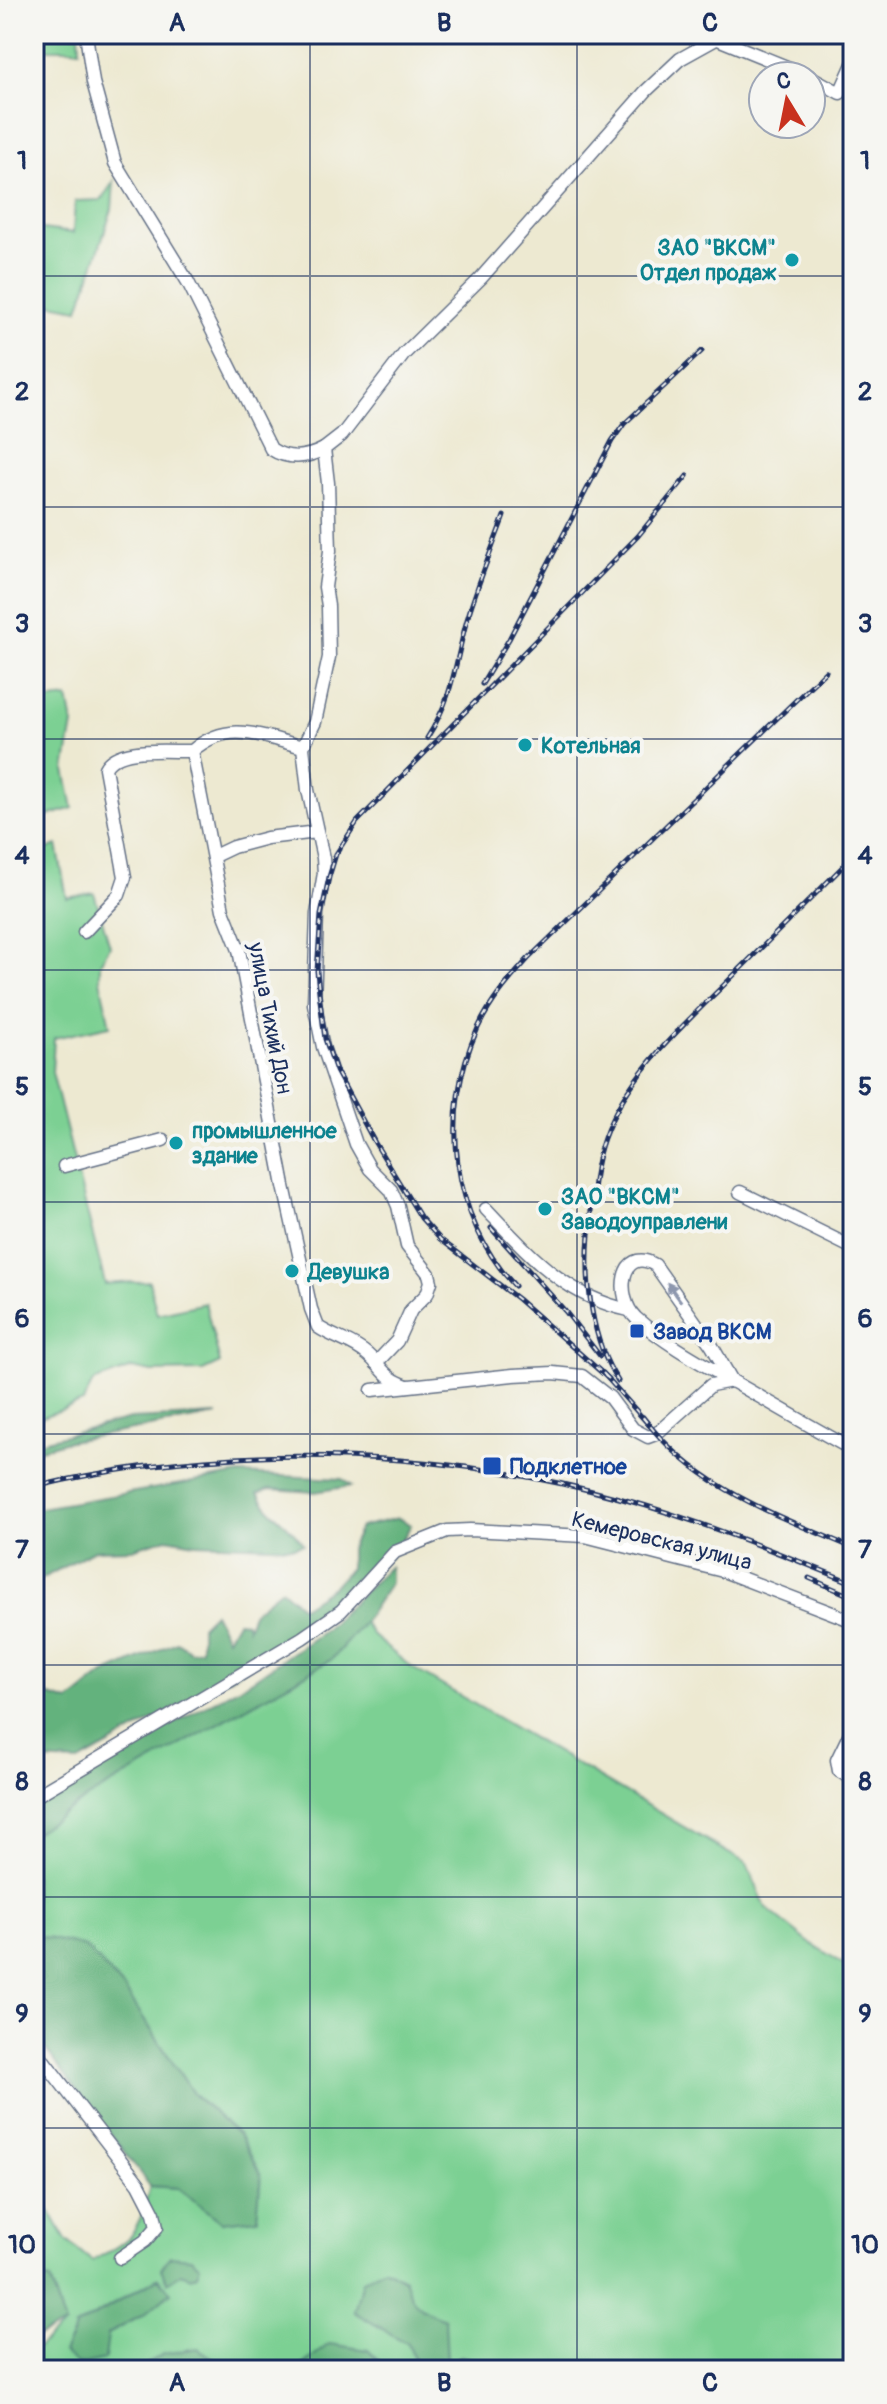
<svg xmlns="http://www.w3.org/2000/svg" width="887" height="2404" viewBox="0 0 887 2404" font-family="Pangolin,sans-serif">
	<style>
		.green { fill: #7bd093; stroke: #4b8078; stroke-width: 2; fill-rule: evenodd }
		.forest { fill: #64b27d; stroke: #40706e; stroke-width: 2 }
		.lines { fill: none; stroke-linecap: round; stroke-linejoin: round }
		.minor-casing { stroke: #647086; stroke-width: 15 }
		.minor { stroke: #fff; stroke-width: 12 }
		.rail-casing { stroke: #1b2f5e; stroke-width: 5 }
		.rail { stroke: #f6f6f2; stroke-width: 2; stroke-dasharray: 6; stroke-linecap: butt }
		.oneway { fill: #8d97ae }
		.grid { fill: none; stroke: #1b2f5e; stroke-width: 2; stroke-opacity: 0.55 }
		.culture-dot { fill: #0f9aa8; stroke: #f6f6f2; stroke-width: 3 }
		.transit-dot { fill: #1a4fb4; stroke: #f6f6f2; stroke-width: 3 }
		.labels { text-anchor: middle; stroke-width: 8; stroke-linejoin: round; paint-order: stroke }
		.culture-label { font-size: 22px; font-weight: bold; fill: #0d838f; stroke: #f6f6f2; text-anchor: start }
		.street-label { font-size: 22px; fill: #1b2f5e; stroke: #f6f6f2 }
		.transit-label { font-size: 22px; font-weight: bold; fill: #164399; stroke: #f6f6f2; text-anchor: start }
		.neatline { fill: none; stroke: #1b2f5e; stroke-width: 3 }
		.grid-label { font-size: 26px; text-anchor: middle; font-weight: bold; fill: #1b2f5e }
	</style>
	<rect width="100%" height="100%" fill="#f6f6f2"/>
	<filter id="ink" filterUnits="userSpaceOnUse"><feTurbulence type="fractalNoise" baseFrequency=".0125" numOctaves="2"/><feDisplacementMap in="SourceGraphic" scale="16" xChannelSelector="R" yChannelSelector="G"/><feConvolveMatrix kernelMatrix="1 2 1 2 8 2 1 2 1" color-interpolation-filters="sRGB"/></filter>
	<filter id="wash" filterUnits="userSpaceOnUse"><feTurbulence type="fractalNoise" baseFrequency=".006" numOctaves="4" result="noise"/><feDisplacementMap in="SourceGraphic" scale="32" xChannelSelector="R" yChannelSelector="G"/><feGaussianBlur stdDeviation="1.8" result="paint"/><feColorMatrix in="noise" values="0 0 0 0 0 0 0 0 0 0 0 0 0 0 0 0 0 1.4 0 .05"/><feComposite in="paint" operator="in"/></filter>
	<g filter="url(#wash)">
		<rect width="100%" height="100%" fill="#ede9d1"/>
		<g class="green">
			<polygon points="34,34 79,34 80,49 34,49"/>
			<polygon points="114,181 112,209 79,309 34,301 34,228 73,233 75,201 101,200"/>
			<polygon points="68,698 73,724 65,770 73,808 42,818 34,818 34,702"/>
			<polygon points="57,845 67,898 94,893 110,946 100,963 100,980 110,1026 54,1038 52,1072 105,1284 149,1281 157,1314 205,1303 220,1363 203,1371 152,1372 132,1368 93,1382 83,1402 34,1420 34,854"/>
			<path d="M364 1622 374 1637 411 1667 747 1864 766 1908 807 1941 853 1970V2370H509L461 2356 447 2363 422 2312 412 2300 404 2279 354 2312 409 2344 419 2370H388L368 2350 296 2370H230L228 2367 163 2354 138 2370H34V2350L65 2325 50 2280 34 2278V2183L66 2240 92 2261C137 2236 136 2236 150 2186L178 2188 222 2222 240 2136 194 2095 123 1987 85 1947 34 1935V1833L87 1798 332 1659ZM157 2278 145 2314 108 2334 75 2327Z"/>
		</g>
		<g class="forest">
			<polygon points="218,1415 64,1442 34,1451 34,1443 130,1419"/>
			<path d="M240 1474 342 1479 351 1486 315 1492 269 1489 258 1493C269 1515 291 1524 303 1544L294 1547 195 1543 167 1538 132 1549 94 1550 34 1583V1509Z"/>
			<polygon points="398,1518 411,1525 395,1552 309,1633 79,1762 34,1760 34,1691 69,1702 104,1674 177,1642 190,1651 201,1649 201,1626 214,1613 227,1638 237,1621 246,1622 247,1628 254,1611 281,1589 302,1607 334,1586 350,1568 350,1549 360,1527"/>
			<polygon points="390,1566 390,1583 364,1622 332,1659 87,1798 34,1833 34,1807 123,1751 251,1681 325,1630"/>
			<polygon points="34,1935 85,1947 123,1987 194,2095 240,2136 261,2175 257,2218 222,2222 178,2188 150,2186 34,2034"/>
			<polygon points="170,2256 191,2258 200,2266 197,2274 191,2277 181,2273 167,2282 161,2269"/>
			<path d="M384 2268 404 2279C414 2306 418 2310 445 2319L447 2363 461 2356 509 2370H419L408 2344 354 2312 362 2281Z"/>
			<polygon points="35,2278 50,2280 65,2325 34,2338"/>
			<polygon points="158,2278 171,2292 145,2314 108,2334 105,2359 78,2365 63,2353 76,2327"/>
			<polygon points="329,2344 368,2350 388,2370 296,2370"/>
			<polygon points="198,2348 230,2370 138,2370 163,2354"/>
		</g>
	</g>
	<g filter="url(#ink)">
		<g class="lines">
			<defs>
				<g id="minor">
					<path d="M86 34 93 82 115 163 188 282 271 449C288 460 307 458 324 449"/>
					<polyline points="713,37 809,76"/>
					<polyline points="811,77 840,93 853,64"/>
					<path d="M192 751 223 910 239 950 284 1186 311 1309 318 1327C334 1338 354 1342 368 1355 385 1370 383 1377 407 1386"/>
					<polyline points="214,856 233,847 267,838 317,832"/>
					<path d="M84 932 119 895 125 877 105 768C117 745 169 752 192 751 229 719 260 736 303 747"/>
					<polyline points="64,1166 163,1140"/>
					<polyline points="740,1192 853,1248"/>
					<path d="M486 1209C529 1254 566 1297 629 1310"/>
					<polyline points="376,1363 397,1341 411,1310 427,1294 431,1282 429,1274 407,1246 398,1206 391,1190 370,1169 356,1144 323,1047 314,1004 317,914 324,873 323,858 308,790 303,747 315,722 329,657 328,606 325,587 330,551 328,483 324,449 342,435 404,354 481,278 646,91 680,59 716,39"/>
					<path d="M732 1381 712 1346 655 1265C620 1245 615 1298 636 1318 664 1343 701 1363 734 1382 771 1403 808 1425 846 1446L853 1449"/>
					<polyline points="372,1390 513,1375 553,1373 582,1376 610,1398 633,1429 648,1437 656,1434 711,1385 732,1381"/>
					<polyline points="853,1727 837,1760 839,1771 853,1779"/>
					<polyline points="34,1797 302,1638 341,1611 395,1552 447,1531 470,1530 585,1536 723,1571 853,1621"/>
					<polyline points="34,2048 139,2184 154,2213 157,2227 145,2241 120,2258"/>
				</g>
			</defs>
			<use href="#minor" class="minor-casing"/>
			<use href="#minor" class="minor"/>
			<defs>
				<g id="rail">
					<polyline points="482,684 509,639 612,441 624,424 702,351"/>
					<path d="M427 738C452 699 454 670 465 627 475 590 491 552 504 516"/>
					<polyline points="491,1228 565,1311 600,1356"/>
					<path d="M515 1286C451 1218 439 1112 478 1028 490 1002 509 980 528 959L826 671"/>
					<polyline points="603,1373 649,1425"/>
					<polyline points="609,1379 518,1299 440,1239 421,1218 375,1143 336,1071 325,1039 319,992 317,971 321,915 329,877 336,854 357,822 638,536 687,476"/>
					<path d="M618 1381C591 1340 585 1282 589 1234 592 1202 593 1168 604 1138 627 1074 685 1024 732 977 772 937 813 897 853 856"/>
					<path d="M643 1417C695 1487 776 1515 853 1548"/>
					<path d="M34 1487C220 1442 434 1447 619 1498 699 1520 776 1552 853 1583"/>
					<polyline points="809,1578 853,1597"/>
				</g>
			</defs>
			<use href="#rail" class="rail-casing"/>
			<use href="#rail" class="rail"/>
		</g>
		<defs><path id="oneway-solid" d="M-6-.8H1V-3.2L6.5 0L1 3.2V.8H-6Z" transform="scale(2)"/></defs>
		<use class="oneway" href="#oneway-solid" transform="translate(674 1292) rotate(-126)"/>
	</g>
	<path class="grid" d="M310 34V2370M577 34V2370M34 276H853M34 507H853M34 739H853M34 970H853M34 1202H853M34 1434H853M34 1665H853M34 1897H853M34 2128H853"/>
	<g class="culture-dot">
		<circle cx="792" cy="260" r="8"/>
		<circle cx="525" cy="745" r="8"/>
		<circle cx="176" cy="1143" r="8"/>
		<circle cx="545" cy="1209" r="8"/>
		<circle cx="292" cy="1271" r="8"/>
	</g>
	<g class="transit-dot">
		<rect x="629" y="1323" width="16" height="16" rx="4"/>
		<rect x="482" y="1456" width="20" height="20" rx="4"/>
	</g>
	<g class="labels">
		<g class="culture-label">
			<text x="776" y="255" text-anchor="end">ЗАО "ВКСМ"<tspan x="776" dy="25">Отдел продаж</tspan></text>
			<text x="541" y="753">Котельная</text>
			<text x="192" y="1138">промышленное<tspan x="192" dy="25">здание</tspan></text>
			<text x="561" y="1204">ЗАО "ВКСМ"<tspan x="561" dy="25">Заводоуправлени</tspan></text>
			<text x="308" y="1279">Девушка</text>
		</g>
		<g class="street-label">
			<text transform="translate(271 1018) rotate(79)" y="8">улица Тихий Дон</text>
			<text transform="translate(662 1540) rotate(14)" y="8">Кемеровская улица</text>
		</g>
		<g class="transit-label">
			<text x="653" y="1339">Завод ВКСМ</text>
			<text x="510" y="1474">Подклетное</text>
		</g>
	</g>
	<rect width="887" height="2404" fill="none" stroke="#f6f6f2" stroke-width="88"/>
	<g transform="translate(787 100) rotate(350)"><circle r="38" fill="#f6f6f2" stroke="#9ea6b7" stroke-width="2"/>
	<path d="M0-6L14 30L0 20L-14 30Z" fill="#c8321e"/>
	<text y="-12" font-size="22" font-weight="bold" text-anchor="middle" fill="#1b2f5e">С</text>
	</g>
	<rect x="44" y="44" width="799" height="2316" class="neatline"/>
	<g class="grid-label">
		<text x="177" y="31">A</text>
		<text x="444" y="31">B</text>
		<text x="710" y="31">C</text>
		<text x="22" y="169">1</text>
		<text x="865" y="169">1</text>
		<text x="22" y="400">2</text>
		<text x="865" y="400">2</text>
		<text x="22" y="632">3</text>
		<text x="865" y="632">3</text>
		<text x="22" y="864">4</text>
		<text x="865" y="864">4</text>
		<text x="22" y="1095">5</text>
		<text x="865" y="1095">5</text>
		<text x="22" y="1327">6</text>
		<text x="865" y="1327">6</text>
		<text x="22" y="1558">7</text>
		<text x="865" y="1558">7</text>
		<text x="22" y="1790">8</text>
		<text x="865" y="1790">8</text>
		<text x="22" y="2022">9</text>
		<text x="865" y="2022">9</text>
		<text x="22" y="2253">10</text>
		<text x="865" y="2253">10</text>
		<text x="177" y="2391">A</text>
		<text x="444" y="2391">B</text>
		<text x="710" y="2391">C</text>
	</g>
</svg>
